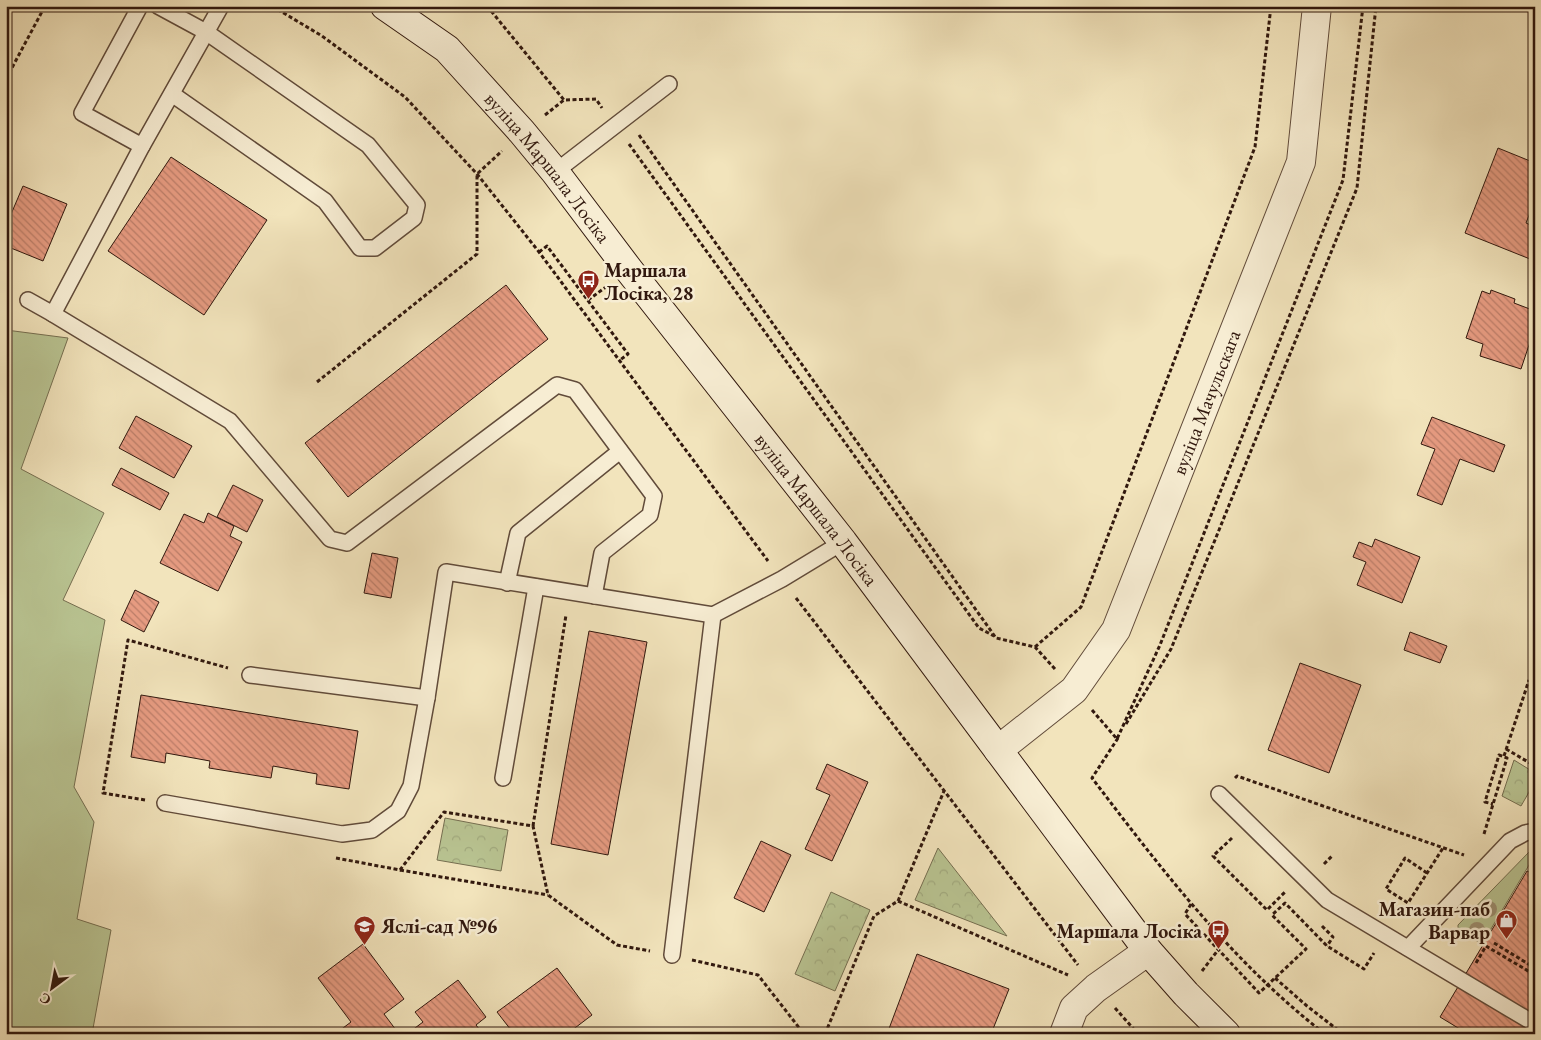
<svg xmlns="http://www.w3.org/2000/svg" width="1541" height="1040" viewBox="0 0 1541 1040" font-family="'EB Garamond',serif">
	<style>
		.green { fill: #b9c492; stroke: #756e50 }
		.park { fill: url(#park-crowns); stroke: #756e50 }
		.building { fill: url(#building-back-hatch); stroke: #31180e }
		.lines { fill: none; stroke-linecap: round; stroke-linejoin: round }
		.service-casing { stroke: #614b3a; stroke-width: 18 }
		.minor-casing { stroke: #614b3a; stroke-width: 30 }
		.secondary-casing { stroke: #31180e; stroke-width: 30 }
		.path { stroke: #31180e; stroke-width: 3; stroke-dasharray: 4 2.5; stroke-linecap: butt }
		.service { stroke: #f7edd3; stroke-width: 15 }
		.minor { stroke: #f7edd3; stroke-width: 28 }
		.secondary { stroke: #f7edd3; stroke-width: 28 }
		.tree { fill: #9e9072 }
		.labels { text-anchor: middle; stroke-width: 5; stroke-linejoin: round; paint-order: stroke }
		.street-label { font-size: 20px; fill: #31180e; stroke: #f7edd3 }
		.poi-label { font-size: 20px; font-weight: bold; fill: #31180e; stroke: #f7edd3; text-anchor: start }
	</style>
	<defs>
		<pattern id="park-crowns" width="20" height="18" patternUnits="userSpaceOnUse" patternTransform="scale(1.25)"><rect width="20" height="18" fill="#b9c492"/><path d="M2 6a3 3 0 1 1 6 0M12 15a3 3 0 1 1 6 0" fill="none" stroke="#a0a87d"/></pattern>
		<pattern id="building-back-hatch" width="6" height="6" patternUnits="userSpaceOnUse" patternTransform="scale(1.25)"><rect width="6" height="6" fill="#e69b81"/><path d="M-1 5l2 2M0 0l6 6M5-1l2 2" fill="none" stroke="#bb7d68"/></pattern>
	</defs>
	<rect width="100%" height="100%" fill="#f2e4bc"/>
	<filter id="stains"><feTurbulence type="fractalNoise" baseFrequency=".004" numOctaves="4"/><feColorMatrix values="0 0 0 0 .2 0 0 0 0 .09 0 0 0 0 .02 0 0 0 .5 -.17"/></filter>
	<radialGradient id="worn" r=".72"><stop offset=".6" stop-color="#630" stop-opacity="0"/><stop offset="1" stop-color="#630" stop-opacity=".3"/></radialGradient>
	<g class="green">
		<polygon points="6,330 68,338 21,469 104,513 63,600 105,620 74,787 94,822 77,919 111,930 92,1034 6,1034"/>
		<polygon points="1530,851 1535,855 1482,944 1458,930 1458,925"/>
	</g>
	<g class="park">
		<polygon points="1514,760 1535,773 1535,788 1532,787 1521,806 1502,796"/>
		<polygon points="445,818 508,830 501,871 437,860"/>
		<polygon points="938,848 1007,936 915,900"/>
		<polygon points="831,892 870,910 835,991 795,974"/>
	</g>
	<g class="building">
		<polygon points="1498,148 1535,163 1535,200 1526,223 1535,227 1535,261 1465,233"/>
		<polygon points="171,157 267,220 204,315 108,251"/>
		<polygon points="23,186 67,204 43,261 6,246 6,226"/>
		<polygon points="506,285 548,339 348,497 305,443"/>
		<polygon points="1491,290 1515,299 1514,303 1535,311 1535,344 1530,342 1521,369 1480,356 1483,344 1466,338 1482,291 1490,294"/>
		<polygon points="136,416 192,446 174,478 119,448"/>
		<polygon points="1432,417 1505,445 1494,472 1460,459 1442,505 1417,495 1435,449 1421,444"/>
		<polygon points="121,468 169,493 160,510 112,485"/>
		<polygon points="233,485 263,500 247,532 217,517"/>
		<polygon points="208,513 234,526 230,536 242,542 218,591 160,563 184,514 204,523"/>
		<polygon points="1375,539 1420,557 1402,603 1357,585 1366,562 1353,557 1359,542 1372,547"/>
		<polygon points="372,553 398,558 391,598 364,593"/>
		<polygon points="135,590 159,602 144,632 121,620"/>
		<polygon points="589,631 647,642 608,855 551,844"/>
		<polygon points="1410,632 1447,646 1440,663 1404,650"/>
		<polygon points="1300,663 1361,685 1329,773 1268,750"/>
		<polygon points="141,695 358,731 349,789 316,784 317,774 273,766 271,778 209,768 210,761 166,753 165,763 131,757"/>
		<polygon points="827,764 868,782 832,861 805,849 830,795 816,789"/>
		<polygon points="761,841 791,855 764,912 734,898"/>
		<polygon points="1527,871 1535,875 1535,1034 1468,1034 1440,1017"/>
		<polygon points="363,944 404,999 384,1014 399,1034 335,1034 351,1022 318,978"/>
		<polygon points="917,954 1009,989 991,1034 887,1034"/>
		<polygon points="557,968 592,1015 567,1034 514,1034 497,1012"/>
		<polygon points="458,980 486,1017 476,1025 483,1034 407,1034 423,1022 415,1012"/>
	</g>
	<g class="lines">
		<defs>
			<g id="service">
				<polyline points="140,6 82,113 142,146"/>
				<polyline points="158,6 206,32 368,145 417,205 414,218 375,248 360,248 325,201 172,94"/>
				<polyline points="221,6 142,146 53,314 230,421 330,539 347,543 557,385 575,390 654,496 650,515 602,553 594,596"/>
				<polyline points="555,172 669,84"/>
				<polyline points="28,300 53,314"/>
				<polyline points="507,583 518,533 620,451"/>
				<polyline points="250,675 427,698"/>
				<polyline points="503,778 536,587"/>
				<polyline points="1219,794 1327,900 1535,1024"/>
				<polyline points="165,803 342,834 372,830 398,811 411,786 427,698 446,572 713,615 782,579 843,542"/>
				<polyline points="1408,948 1510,841 1525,833 1535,831"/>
				<polyline points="672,955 713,615"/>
			</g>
			<g id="minor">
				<path id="s1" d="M998 750 1074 690 1116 630 1301 162 1317 6"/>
				<polyline points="1064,1034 1074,1008 1096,988 1148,951"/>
			</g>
			<g id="secondary">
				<path id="s2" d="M385 6 447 49 522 132 555 172 629 270 843 542 1148 951 1186 994 1226 1034"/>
			</g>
		</defs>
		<use href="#service" class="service-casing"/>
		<use href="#minor" class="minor-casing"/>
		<use href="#secondary" class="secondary-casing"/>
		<g class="path">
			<polyline points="272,6 322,36 405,97 477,174 539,252 768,561"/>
			<polyline points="487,6 564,100 596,99 602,108"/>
			<polyline points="6,79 45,6"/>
			<polyline points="545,115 564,100"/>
			<polyline points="639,135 996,638 1035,647 1055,669"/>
			<polyline points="629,144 979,628 994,636"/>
			<polyline points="539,252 547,246 628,354 620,360"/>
			<polyline points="588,300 606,287"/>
			<polyline points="317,382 477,254 477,174 502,151"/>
			<polyline points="796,598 1078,965"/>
			<polyline points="1035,647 1081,607 1255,147 1271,6"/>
			<polyline points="1092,710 1117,739 1160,645 1343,180 1363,6"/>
			<polyline points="1126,724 1171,649 1357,188 1376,6"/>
			<path d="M1118 738 1092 778C1162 870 1233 963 1325 1034"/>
			<polyline points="1506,749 1535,766"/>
			<polyline points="1504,756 1529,680"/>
			<polyline points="1235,778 1237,776 1464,855"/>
			<polyline points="145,800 103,793 128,640 228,668"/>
			<polyline points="533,826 566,615"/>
			<polyline points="1484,834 1507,758 1499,755 1485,802 1493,804"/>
			<polyline points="1232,838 1213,856 1267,910 1286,891"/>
			<polyline points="336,858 400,870 444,812 533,826 548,895 617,945 650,951"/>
			<polyline points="1324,864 1332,856"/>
			<polyline points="400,870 548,895"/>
			<polyline points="1532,872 1535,873"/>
			<polyline points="1427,873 1405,858 1386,889 1408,903 1443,848"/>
			<polyline points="898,901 1068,975"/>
			<polyline points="1191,904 1185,914 1259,993 1306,949 1272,915 1285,903 1327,946 1364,969 1374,953"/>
			<polyline points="1322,926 1333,937 1327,946"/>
			<polyline points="1494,943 1535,968"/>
			<polyline points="692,960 758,975 804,1034"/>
			<polyline points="1476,963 1486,946 1535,975"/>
			<polyline points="1202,971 1218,950"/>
			<polyline points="1275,978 1307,1006 1343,1034"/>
			<polyline points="1115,1008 1138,1034"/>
			<polyline points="825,1034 874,916 898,901 944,791"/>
		</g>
		<use href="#service" class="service"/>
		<use href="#minor" class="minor"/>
		<use href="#secondary" class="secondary"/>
	</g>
	<g class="tree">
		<circle cx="1489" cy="909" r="8"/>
		<circle cx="1477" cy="930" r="8"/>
	</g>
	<defs>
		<symbol id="bus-pin" viewBox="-11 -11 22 30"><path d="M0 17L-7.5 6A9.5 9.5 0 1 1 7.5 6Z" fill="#8f2418" stroke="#f7edd3"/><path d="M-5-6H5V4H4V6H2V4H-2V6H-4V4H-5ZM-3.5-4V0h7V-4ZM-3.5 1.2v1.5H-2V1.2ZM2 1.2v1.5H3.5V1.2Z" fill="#fff"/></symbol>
		<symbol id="shop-pin" viewBox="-11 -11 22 30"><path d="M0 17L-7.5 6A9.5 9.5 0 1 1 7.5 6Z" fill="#8f2418" stroke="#f7edd3"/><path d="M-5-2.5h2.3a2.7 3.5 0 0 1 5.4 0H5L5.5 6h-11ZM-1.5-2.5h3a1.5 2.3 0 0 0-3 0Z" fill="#fff"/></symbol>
		<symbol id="school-pin" viewBox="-11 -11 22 30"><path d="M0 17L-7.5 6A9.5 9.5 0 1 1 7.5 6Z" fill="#8f2418" stroke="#f7edd3"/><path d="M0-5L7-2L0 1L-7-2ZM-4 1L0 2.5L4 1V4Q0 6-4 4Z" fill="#fff"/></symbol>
	</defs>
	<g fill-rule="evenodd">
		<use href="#bus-pin" x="576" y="268" width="25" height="34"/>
		<use href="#shop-pin" x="1494" y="908" width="25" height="34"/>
		<use href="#school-pin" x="352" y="914" width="25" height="34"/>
		<use href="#bus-pin" x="1206" y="918" width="25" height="34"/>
	</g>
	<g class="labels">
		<g class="street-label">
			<text dy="7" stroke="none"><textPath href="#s2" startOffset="231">вуліца Маршала Лосіка</textPath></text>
			<text dy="7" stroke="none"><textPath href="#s1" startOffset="415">вуліца Мачульскага</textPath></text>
			<text dy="7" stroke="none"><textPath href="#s2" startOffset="666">вуліца Маршала Лосіка</textPath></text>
		</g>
		<g class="poi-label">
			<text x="604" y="277">Маршала<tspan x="604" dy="23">Лосіка, 28</tspan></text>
			<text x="1490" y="916" text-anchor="end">Магазин-паб<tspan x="1490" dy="23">Варвар</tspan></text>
			<text x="381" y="933">Яслі-сад №96</text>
			<text x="1202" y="938" text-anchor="end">Маршала Лосіка</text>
		</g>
	</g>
	<rect width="1541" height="1040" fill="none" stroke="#f2e4bc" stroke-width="25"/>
	<rect x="8" y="8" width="1526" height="1025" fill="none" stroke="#31180e" stroke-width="2.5"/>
	<rect x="12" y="12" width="1516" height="1015" fill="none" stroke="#31180e"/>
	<g transform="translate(52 988) rotate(212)" stroke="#f7edd3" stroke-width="4" paint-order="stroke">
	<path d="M0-4L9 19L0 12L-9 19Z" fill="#31180e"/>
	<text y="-8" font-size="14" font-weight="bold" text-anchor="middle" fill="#31180e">С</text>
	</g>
	<rect width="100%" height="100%" filter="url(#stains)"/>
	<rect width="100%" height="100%" fill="url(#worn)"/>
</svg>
